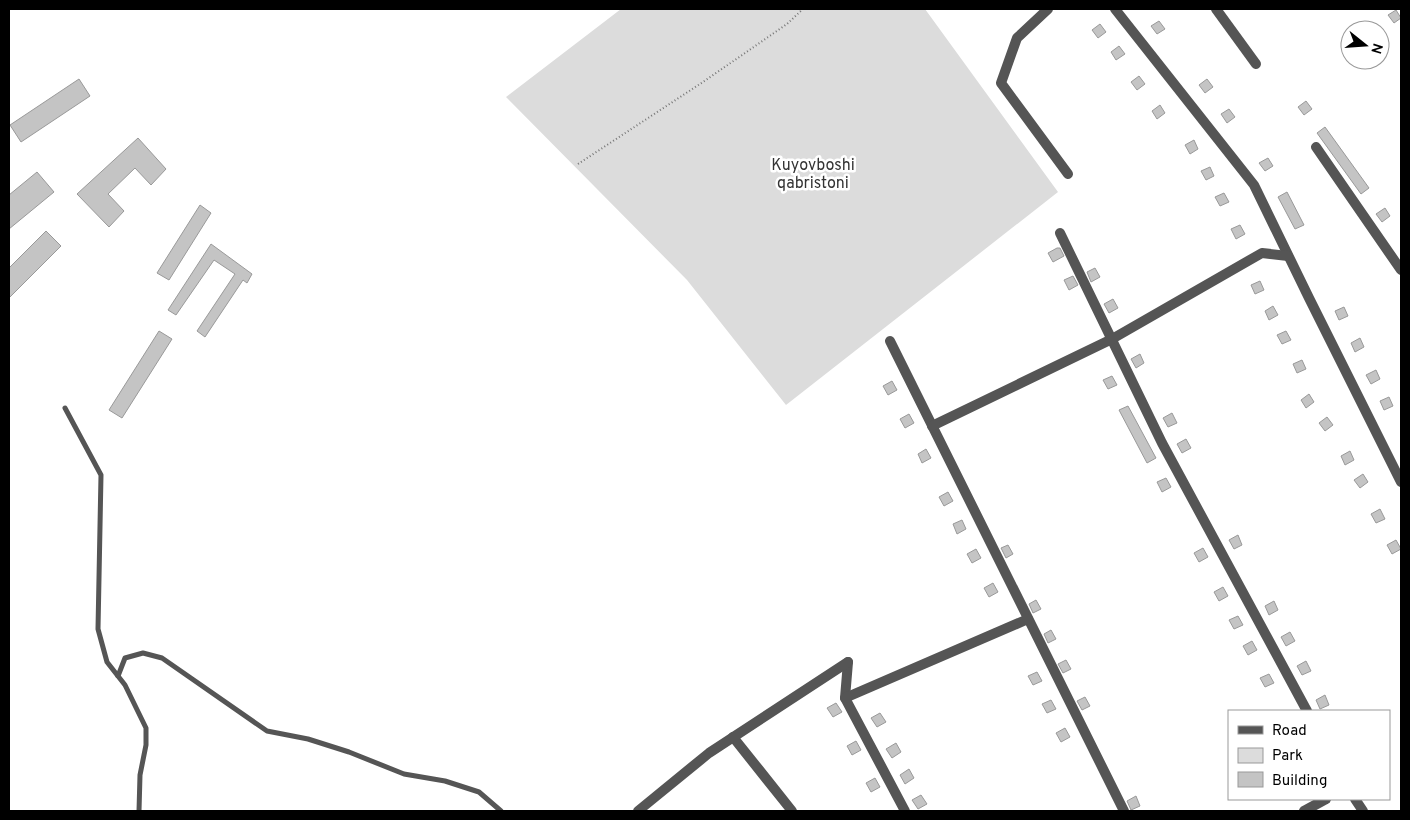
<svg xmlns="http://www.w3.org/2000/svg" width="1410" height="820" viewBox="0 0 1410 820" font-family="Overpass,sans-serif">
	<style>
		.green { fill: #dcdcdc }
		.building { fill: #c4c4c4; stroke: #999 }
		.lines { fill: none; stroke-linecap: round; stroke-linejoin: round }
		.path { stroke: #777; stroke-width: 2; stroke-dasharray: 1 2.5; stroke-linecap: butt }
		.lane { stroke: #555; stroke-width: 5 }
		.street { stroke: #555; stroke-width: 10 }
		.labels { text-anchor: middle; stroke-width: 5; stroke-linejoin: round; paint-order: stroke }
		.park-label { font-size: 16px; fill: #333; stroke: #fff }
	</style>
	<rect width="100%" height="100%" fill="#fff"/>
	<polygon class="green" points="621,9 925,9 1058,192 786,405 687,280 506,97"/>
	<g class="building">
		<polygon points="1396,10 1401,18 1394,23 1388,15"/>
		<polygon points="1159,21 1165,29 1157,34 1151,26"/>
		<polygon points="1100,24 1106,32 1098,38 1092,30"/>
		<polygon points="1119,46 1125,54 1116,60 1111,52"/>
		<polygon points="1139,76 1145,84 1137,90 1131,82"/>
		<polygon points="79,79 90,96 21,142 10,125"/>
		<polygon points="1207,79 1213,87 1205,93 1199,85"/>
		<polygon points="1306,101 1312,109 1304,115 1298,107"/>
		<polygon points="1160,105 1165,113 1157,119 1152,111"/>
		<polygon points="1229,109 1235,117 1227,123 1221,114"/>
		<polygon points="1325,127 1369,188 1361,194 1317,133"/>
		<polygon points="138,138 166,169 151,185 135,168 108,194 124,211 109,227 77,194"/>
		<polygon points="1194,140 1198,149 1190,154 1185,145"/>
		<polygon points="1268,158 1273,166 1265,171 1259,163"/>
		<polygon points="1210,167 1214,176 1206,180 1201,171"/>
		<polygon points="37,172 54,192 9,229 9,195"/>
		<polygon points="1287,192 1304,225 1295,229 1278,197"/>
		<polygon points="1224,193 1229,202 1220,206 1215,197"/>
		<polygon points="200,205 211,213 169,280 157,273"/>
		<polygon points="1385,208 1390,216 1382,222 1376,214"/>
		<polygon points="1240,225 1245,234 1236,239 1231,229"/>
		<polygon points="46,231 61,246 9,298 9,268"/>
		<polygon points="211,244 252,274 247,283 243,280 205,337 197,331 235,274 214,260 176,315 168,310"/>
		<polygon points="1057,248 1060,248 1064,256 1053,262 1048,253"/>
		<polygon points="1095,268 1100,277 1091,282 1087,272"/>
		<polygon points="1073,276 1078,285 1069,290 1064,280"/>
		<polygon points="1260,281 1264,290 1255,294 1251,285"/>
		<polygon points="1113,299 1118,308 1109,313 1104,304"/>
		<polygon points="1273,306 1278,315 1269,320 1265,311"/>
		<polygon points="1344,307 1348,316 1339,320 1335,311"/>
		<polygon points="159,331 172,339 122,418 109,410"/>
		<polygon points="1286,331 1291,340 1282,344 1277,335"/>
		<polygon points="1360,338 1364,347 1355,352 1351,343"/>
		<polygon points="1140,354 1144,363 1136,368 1131,359"/>
		<polygon points="1302,360 1306,369 1297,373 1293,364"/>
		<polygon points="1376,370 1380,379 1371,384 1366,375"/>
		<polygon points="1112,376 1117,385 1108,389 1103,380"/>
		<polygon points="892,381 897,390 888,395 883,386"/>
		<polygon points="1309,394 1314,402 1306,408 1301,400"/>
		<polygon points="1389,397 1393,406 1384,410 1380,401"/>
		<polygon points="1128,406 1156,458 1147,463 1119,410"/>
		<polygon points="1172,413 1177,423 1168,427 1163,418"/>
		<polygon points="909,414 914,423 905,428 900,419"/>
		<polygon points="1327,417 1333,425 1325,431 1319,423"/>
		<polygon points="1186,439 1191,448 1182,453 1177,444"/>
		<polygon points="926,449 931,458 922,463 918,454"/>
		<polygon points="1350,451 1354,460 1345,465 1341,456"/>
		<polygon points="1363,474 1368,482 1360,488 1354,480"/>
		<polygon points="1166,478 1171,487 1162,492 1157,482"/>
		<polygon points="948,492 953,501 944,506 939,497"/>
		<polygon points="1380,509 1385,519 1376,523 1371,514"/>
		<polygon points="962,520 966,529 957,534 953,524"/>
		<polygon points="1238,535 1242,545 1234,549 1229,540"/>
		<polygon points="1396,540 1401,549 1392,554 1387,545"/>
		<polygon points="1008,545 1013,554 1006,558 1001,548"/>
		<polygon points="1203,548 1208,557 1199,562 1194,553"/>
		<polygon points="976,549 981,558 972,563 967,554"/>
		<polygon points="993,583 998,592 989,597 984,588"/>
		<polygon points="1223,587 1228,596 1219,601 1214,592"/>
		<polygon points="1036,600 1041,609 1033,613 1029,604"/>
		<polygon points="1274,601 1278,610 1269,615 1265,606"/>
		<polygon points="1238,616 1243,625 1234,629 1229,620"/>
		<polygon points="1051,630 1056,639 1048,643 1044,634"/>
		<polygon points="1290,632 1295,641 1286,646 1281,637"/>
		<polygon points="1252,641 1257,650 1248,655 1243,646"/>
		<polygon points="1066,660 1071,669 1063,673 1058,664"/>
		<polygon points="1306,661 1311,671 1302,675 1297,666"/>
		<polygon points="1037,672 1042,681 1033,685 1028,676"/>
		<polygon points="1269,674 1274,683 1265,687 1260,678"/>
		<polygon points="1325,695 1329,705 1320,709 1316,700"/>
		<polygon points="1085,697 1090,706 1082,710 1077,701"/>
		<polygon points="1051,700 1056,709 1047,713 1042,704"/>
		<polygon points="836,703 842,712 833,717 827,708"/>
		<polygon points="880,713 886,722 877,727 871,718"/>
		<polygon points="1065,728 1070,737 1061,742 1056,733"/>
		<polygon points="856,741 861,750 852,755 847,746"/>
		<polygon points="896,743 901,752 892,758 886,749"/>
		<polygon points="909,769 914,778 905,784 900,775"/>
		<polygon points="875,778 880,787 871,792 866,783"/>
		<polygon points="921,795 927,804 918,809 912,800"/>
		<polygon points="1136,796 1140,806 1131,810 1127,801"/>
	</g>
	<g class="lines">
		<polyline class="path" points="578,164 703,82 787,24 803,9"/>
		<g class="lane">
			<polyline points="65,408 101,475 98,629 107,662 125,685 146,728 146,745 140,775 139,811"/>
			<polyline points="118,676 125,658 143,653 162,658 267,731 308,739 349,752 404,774 445,781 479,792 501,811"/>
		</g>
		<g class="street">
			<polyline points="1048,9 1017,38 1001,83 1068,174"/>
			<polyline points="1115,9 1254,185 1309,298 1401,482"/>
			<polyline points="1216,9 1256,64"/>
			<polyline points="1316,147 1401,270"/>
			<polyline points="1060,233 1162,443 1307,711"/>
			<polyline points="890,341 1124,811"/>
			<polyline points="932,426 1112,339 1262,253 1288,256"/>
			<polyline points="848,662 845,698 905,811"/>
			<polyline points="845,698 1028,619"/>
			<polyline points="733,737 792,811"/>
			<polyline points="1355,799 1363,811"/>
			<polyline points="638,811 709,753 848,662"/>
			<polyline points="1304,811 1326,799"/>
		</g>
	</g>
	<g class="labels">
		<g class="park-label">
			<text x="813" y="170">Kuyovboshi<tspan x="813" dy="18">qabristoni</tspan></text>
		</g>
	</g>
	<rect width="1410" height="820" fill="none" stroke="#000000" stroke-width="20"/>
	<rect x="1228" y="710" width="162" height="90" fill="#ffffff" stroke="#999999"/>
	<rect x="1238" y="726" width="25" height="8" fill="#555555" stroke="#999999"/>
	<text x="1272" y="735" font-size="15" fill="#000000">Road</text>
	<rect x="1238" y="748" width="25" height="15" fill="#dcdcdc" stroke="#999999"/>
	<text x="1272" y="760" font-size="15" fill="#000000">Park</text>
	<rect x="1238" y="772" width="25" height="15" fill="#c4c4c4" stroke="#999999"/>
	<text x="1272" y="785" font-size="15" fill="#000000">Building</text>
	<g transform="translate(1365 45) rotate(107)"><circle r="24" fill="#ffffff" stroke="#999999"/>
	<path d="M0-4L9 19L0 12L-9 19Z" fill="#000000"/>
	<text y="-8" font-size="14" font-weight="bold" text-anchor="middle" fill="#000000">N</text>
	</g>
</svg>
